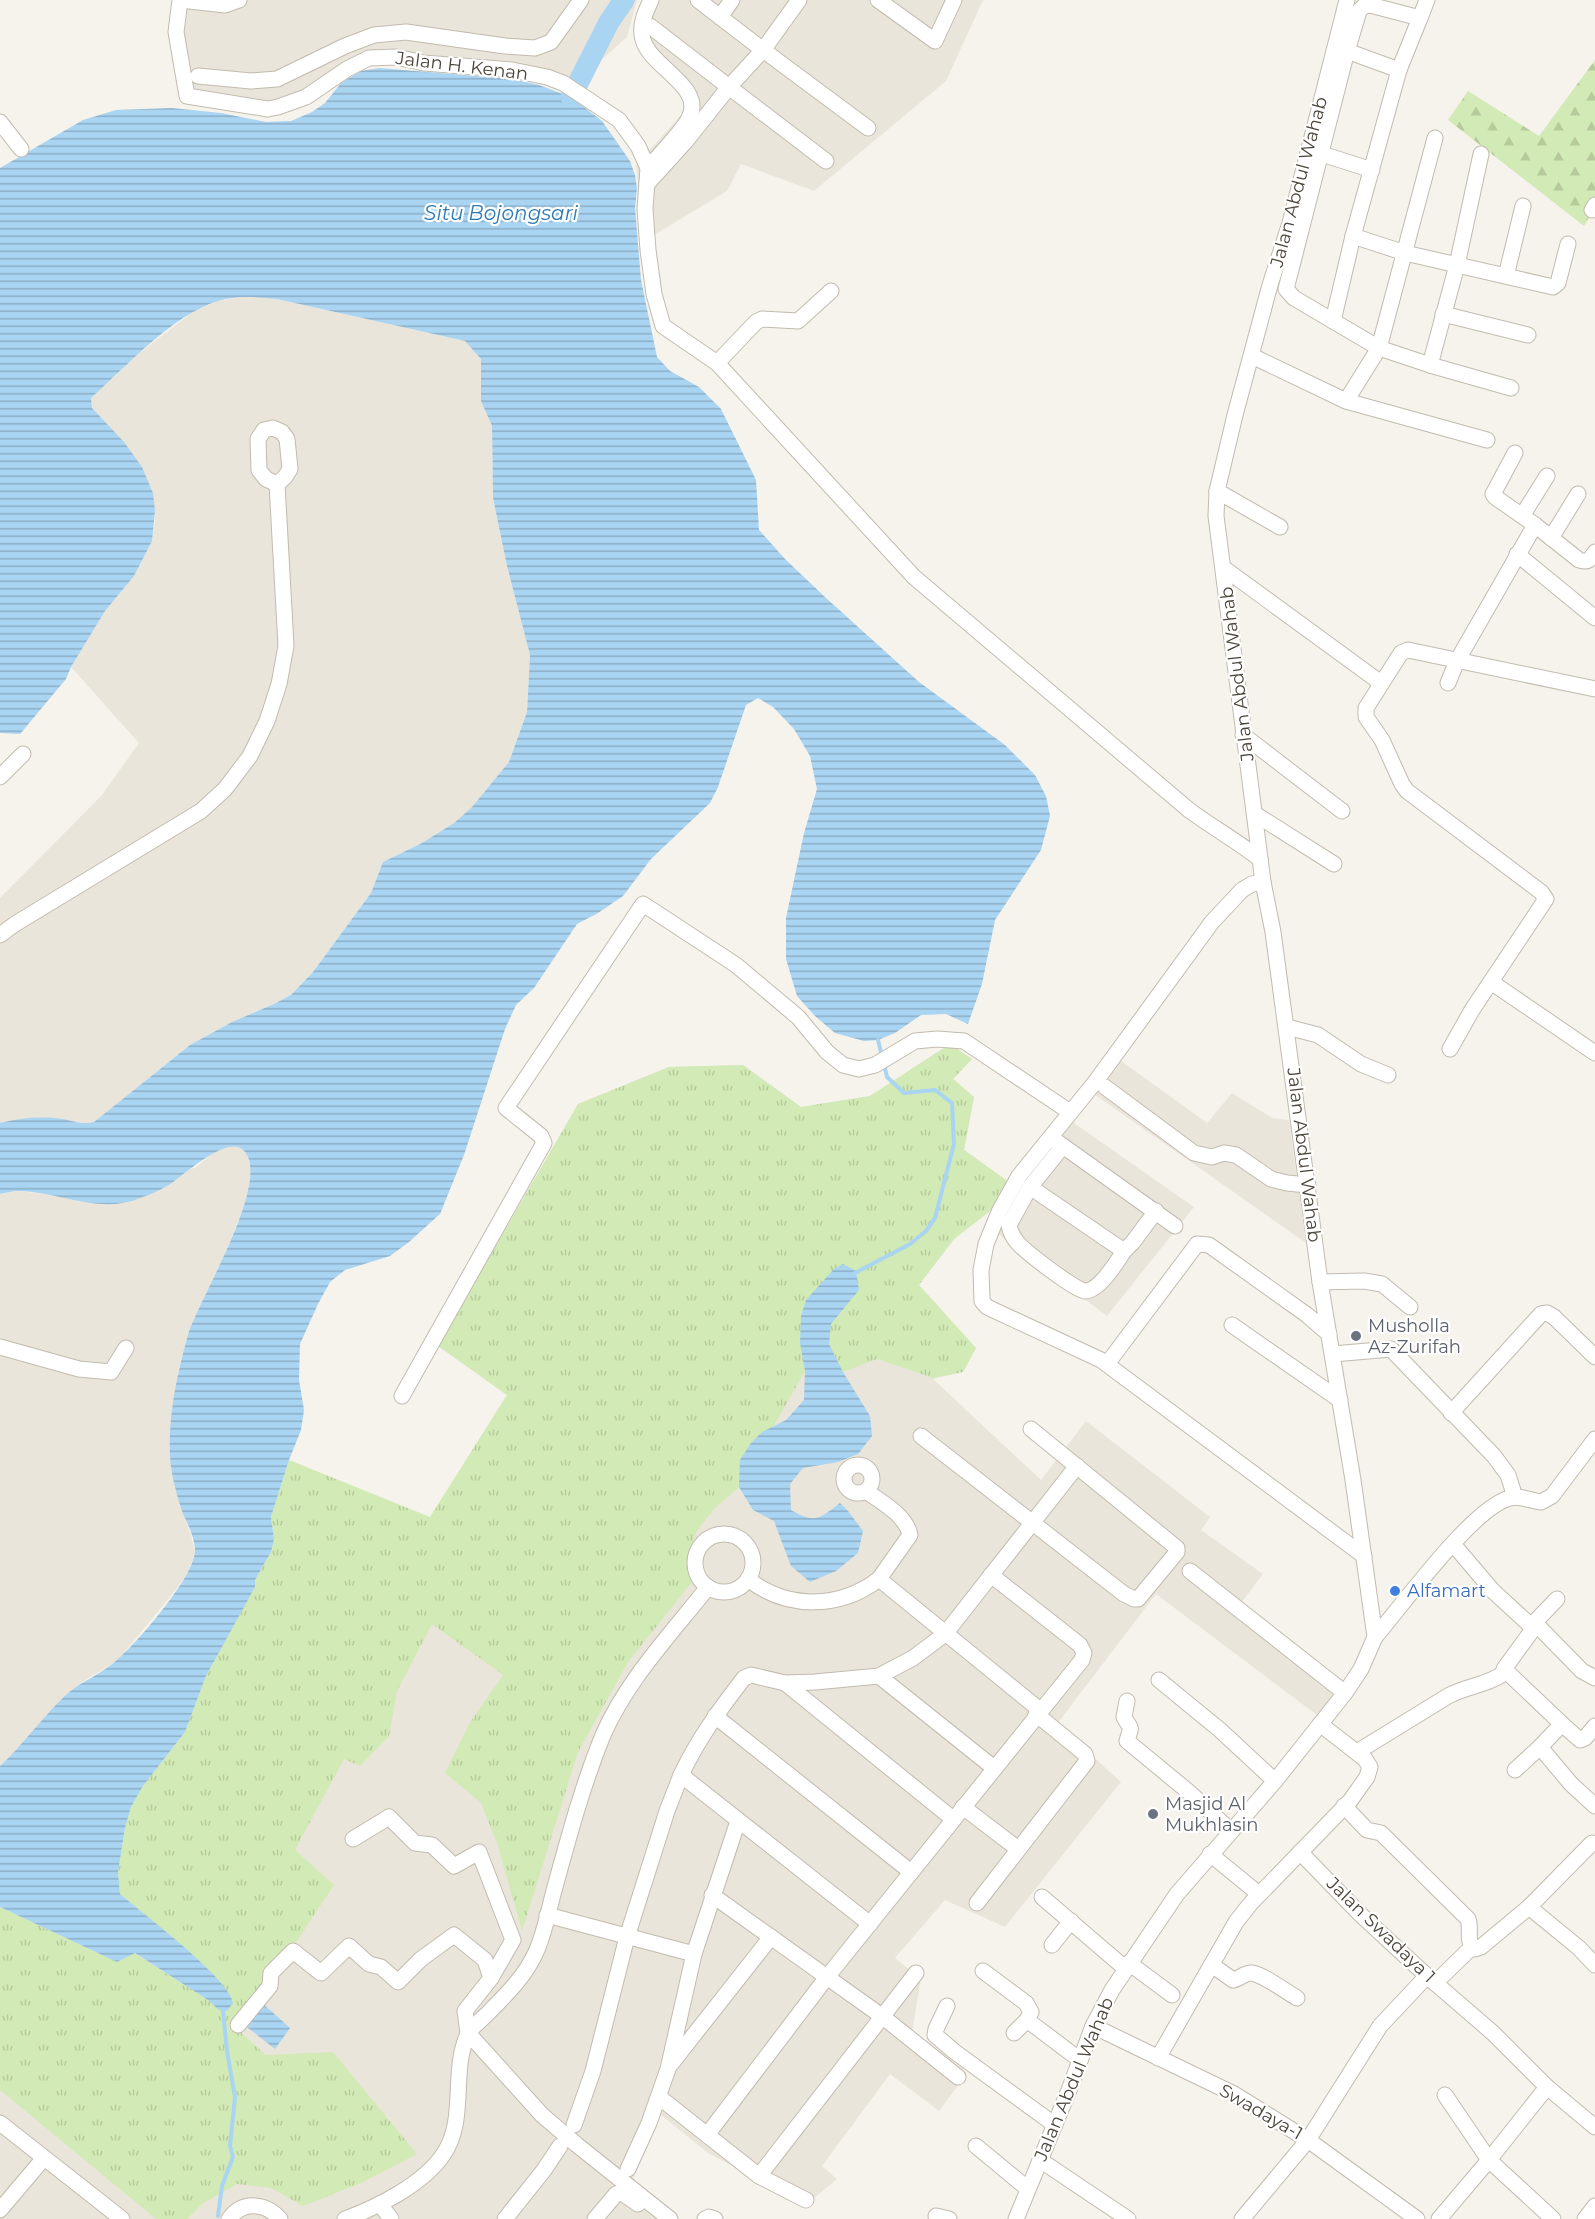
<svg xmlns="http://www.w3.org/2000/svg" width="1595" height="2219" viewBox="0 0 1595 2219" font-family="Montserrat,sans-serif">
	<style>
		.residential { fill: #eae5da }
		.grass { fill: url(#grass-tufts) }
		.forest { fill: url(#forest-firs) }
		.water { fill: url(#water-rules) }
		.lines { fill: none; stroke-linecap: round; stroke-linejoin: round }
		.stream { stroke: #a9d4f2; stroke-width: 4 }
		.river { stroke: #a9d4f2; stroke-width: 21 }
		.minor-casing { stroke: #c2bbae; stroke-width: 17 }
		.minor { stroke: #fff; stroke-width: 15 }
		.worship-dot { fill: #6b7280; stroke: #fff; stroke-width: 2 }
		.shop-dot { fill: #3f7fe0; stroke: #fff; stroke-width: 2 }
		.labels { text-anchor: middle; stroke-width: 4.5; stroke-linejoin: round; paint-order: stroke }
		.street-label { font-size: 18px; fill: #4b4439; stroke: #fff }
		.worship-label { font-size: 18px; fill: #5b616d; stroke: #fff; text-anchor: start }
		.shop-label { font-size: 18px; fill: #366cbe; stroke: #fff; text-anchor: start }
		.water-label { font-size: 20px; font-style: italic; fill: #2e7ab2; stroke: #fff }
	</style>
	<defs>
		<pattern id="grass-tufts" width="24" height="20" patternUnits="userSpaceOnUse" patternTransform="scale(1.5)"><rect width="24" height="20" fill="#d2eab5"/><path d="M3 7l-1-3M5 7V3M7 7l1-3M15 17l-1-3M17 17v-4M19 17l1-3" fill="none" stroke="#b6ca9c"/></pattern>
		<pattern id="forest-firs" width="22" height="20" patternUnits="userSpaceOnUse" patternTransform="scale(1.5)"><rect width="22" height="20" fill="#d2eab5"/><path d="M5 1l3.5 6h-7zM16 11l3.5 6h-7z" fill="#b6ca9c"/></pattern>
		<pattern id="water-rules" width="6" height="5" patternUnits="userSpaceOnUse" patternTransform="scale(1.5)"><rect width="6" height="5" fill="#a9d4f2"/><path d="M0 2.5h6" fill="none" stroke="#8caec5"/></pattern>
	</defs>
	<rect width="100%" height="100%" fill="#f6f3ec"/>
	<g class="residential">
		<polygon points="249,0 637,0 627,37 568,90 515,64 385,50 347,63 299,100 250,113 187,95 177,25 185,9 201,5 222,8"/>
		<polygon points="653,0 983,0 946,81 814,191 741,164 727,191 644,241 636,165 699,95 640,42"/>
		<polygon points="248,296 277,299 465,341 482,359 481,401 492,426 493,498 507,566 530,655 527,712 509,762 472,807 454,823 422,843 383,862 371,893 313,972 291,995 274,1004 232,1022 190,1045 94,1122 84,1124 61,1119 0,1123 0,898 102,795 139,743 71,667 105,611 134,576 152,541 155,523 155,511 101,419 92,408 91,398 137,355 194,311 218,301"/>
		<polygon points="950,1044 972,1059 953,1079 974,1097 964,1150 1009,1182 990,1211 954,1239 919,1285 976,1348 963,1372 933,1379 1041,1480 1086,1421 1210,1517 1201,1530 1263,1574 1238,1607 1342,1685 1317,1715 1156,1594 1057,1724 1121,1782 1005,1927 945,1900 895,1958 921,1979 912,2032 965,2076 939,2111 890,2074 822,2166 837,2179 806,2205 708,2153 661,2115 628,2191 657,2219 0,2219 0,1907 117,1962 430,1517 507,1395 438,1346 578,1104 669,1067 743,1065 801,1107 870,1096"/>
		<polygon points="1117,1058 1207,1123 1232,1093 1272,1118 1289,1120 1306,1243 1091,1092"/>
		<polygon points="1071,1121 1194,1207 1107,1316 993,1230"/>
		<polygon points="228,1146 240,1147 247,1155 251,1169 250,1185 242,1212 223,1258 189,1332 178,1373 171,1422 170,1458 182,1511 191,1535 195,1553 187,1574 174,1592 118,1660 82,1682 0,1766 0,1194 19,1191 51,1195 195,1168 216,1150"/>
	</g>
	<polygon class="grass" points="950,1044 972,1059 953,1079 974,1097 964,1150 1009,1182 990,1211 954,1239 919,1285 976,1348 963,1372 933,1378 877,1359 843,1372 805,1371 739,1487 714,1509 696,1532 688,1558 692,1582 628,1662 578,1752 522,1931 497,1843 481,1803 445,1773 469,1724 503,1675 432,1624 397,1691 389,1736 360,1766 344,1759 295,1850 334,1885 238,2030 266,2055 333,2052 417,2154 361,2183 303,2206 271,2188 237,2184 202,2204 187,2219 156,2219 0,2090 0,1907 117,1962 134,1953 208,2000 220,2010 212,1973 120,1894 118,1872 125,1828 131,1807 143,1786 185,1732 206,1676 254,1587 255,1580 271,1552 274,1539 271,1517 289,1460 430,1517 507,1395 438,1346 578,1104 669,1067 743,1065 801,1107 870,1096"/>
	<polygon class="forest" points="1595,60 1595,207 1584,226 1448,120 1468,91 1539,136"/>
	<g class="water">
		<path d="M379 68 513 79 539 85 571 97 602 121 630 161 635 175 637 188 635 208 641 280 657 357 670 371 699 387 721 409 756 480 759 530 785 559 826 598 919 682 1005 745 1035 775 1046 796 1050 816 1041 850 995 920 982 984 968 1024 946 1014 921 1015 895 1033 878 1040 864 1041 835 1033 815 1016 797 996 786 959V918L804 833 817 789 810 756 794 729 773 707 758 698 746 705 718 787 710 803 651 859 623 896 598 913 577 924 534 988 516 1005 505 1029 464 1155 440 1214 409 1242 390 1256 345 1270 330 1282 318 1304 300 1344 299 1380 304 1410 301 1430 289 1460 271 1517 274 1539 271 1552 255 1580V1587L206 1676 185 1732 143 1786 131 1807 125 1828 118 1872 120 1894C142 1913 229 1978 233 2003L227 2011 219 2010 208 2000 135 1953 117 1962 0 1907V1766C24 1744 43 1716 67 1694 83 1680 104 1673 119 1658 141 1638 173 1599 187 1574 190 1568 195 1557 195 1551 195 1538 188 1525 183 1514 177 1496 171 1475 170 1456 168 1416 177 1374 188 1335 197 1302 276 1176 242 1149 225 1136 183 1176 167 1186 159 1191 149 1195 140 1198 100 1215 61 1192 19 1191 13 1191 6 1193 0 1194V1123C19 1118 42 1116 62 1119 74 1121 82 1125 94 1122L190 1045 232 1022 274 1004 291 995 313 972 371 893 383 862 422 843 454 823 472 807 509 762 527 712 530 655 507 566 493 498 492 426 481 401V359L465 341 277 299C257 297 238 295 218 301 172 315 127 366 91 398L92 408 124 442 142 467 153 493 155 511 152 541 134 576 105 611 71 667 66 679 20 734 0 733V168L83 120 116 110 172 108 221 113 266 122 291 121 312 112 325 103 341 83 361 71Z"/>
		<path d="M843 1264 856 1271 859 1290 831 1324 829 1344 843 1372 870 1416 872 1436 858 1454 838 1462 803 1468 790 1484 791 1510C815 1524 819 1519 840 1503L848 1511 863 1531 858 1553 836 1571 810 1582 791 1566 774 1521 753 1510 739 1487 740 1460 751 1443 762 1432 786 1420 804 1400 805 1371 800 1343 801 1316 806 1300 834 1269Z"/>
		<polygon points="261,2002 290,2028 275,2049 243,2024"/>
	</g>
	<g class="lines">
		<g class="stream">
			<polyline points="878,1040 882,1057"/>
			<polyline points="853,1274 910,1244 926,1231 935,1218 954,1144 952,1103 935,1090 904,1093 887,1077 884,1064"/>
			<polyline points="218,2216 222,2186 233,2157 230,2146 235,2097 227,2051 223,2011"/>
		</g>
		<polyline class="river" points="571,97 609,22 624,0"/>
		<defs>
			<g id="minor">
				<path d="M180 0 176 32 187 96 268 109 278 107 306 97 347 69 369 58 396 57 424 63 512 70 547 77 563 83 619 120 638 146 648 168 645 209 648 250 654 294 663 326 717 363 914 577 1189 810C1212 827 1237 841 1260 859"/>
				<polyline points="181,0 225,5 239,0"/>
				<polyline points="698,0 763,50 799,0"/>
				<polyline points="878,0 935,41 954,0"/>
				<polyline points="720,17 732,0"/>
				<polyline points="1420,18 1427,0"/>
				<polyline points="650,26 729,87 763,50 868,128"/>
				<polyline points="1399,70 1420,18 1370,5 1364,6 1359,11 1347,51 1286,289 1294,298 1379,348 1430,365 1511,388"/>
				<polyline points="198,76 251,81 277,79 345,46 374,35 406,32 505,46 535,48 551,42 581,0"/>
				<polyline points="0,122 21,149"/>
				<polyline points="1322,154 1372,170"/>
				<path d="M648 168C659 155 682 132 689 118 706 85 645 66 642 35 640 23 646 11 651 0"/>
				<polyline points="647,184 686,141 729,87 826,161"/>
				<polyline points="1592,210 1595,205"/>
				<polyline points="1353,236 1405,253 1553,287 1558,283 1568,244"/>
				<polyline points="1506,276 1523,206"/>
				<polyline points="1443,314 1528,335"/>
				<polyline points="1333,321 1353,236 1399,70 1347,51"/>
				<polyline points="1252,356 1346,401 1487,440"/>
				<polyline points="717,363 756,322 762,319 798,321 831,291"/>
				<polyline points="1430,365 1457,265 1481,154"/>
				<polyline points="1346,401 1379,348 1435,138"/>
				<polygon points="273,428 282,432 287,439 290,469 285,477 277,484 266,479 259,470 258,439 264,430"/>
				<polyline points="1515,453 1493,494 1495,497 1535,525"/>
				<polyline points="1217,491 1280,527"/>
				<polyline points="1522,516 1547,476"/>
				<polyline points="1551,538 1578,494"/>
				<polyline points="1517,554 1595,618"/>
				<polyline points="1225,569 1381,683"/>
				<path d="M1448 683 1457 661 1535 525 1579 560C1588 563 1590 560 1595 552"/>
				<polyline points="1243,735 1342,811"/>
				<polyline points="0,777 23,754"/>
				<polyline points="1255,814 1334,864"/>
				<polyline points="1263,882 1252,884 1242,890 1212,922 1096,1081 1019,1176 999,1212 986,1244 981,1270 982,1301 987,1307 1101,1360 1364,1556"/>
				<polyline points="0,935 15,924 201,811 225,789 250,756 267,721 279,684 286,646 277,484"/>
				<polyline points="1491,982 1595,1053"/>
				<polyline points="1287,1027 1318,1035 1361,1064 1388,1075"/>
				<polyline points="1450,1049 1472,1010 1546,899 1541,892 1407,791 1402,784 1382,740 1366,717 1366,708 1401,653 1408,650 1595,689"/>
				<polyline points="1105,1087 1194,1153 1212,1157 1224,1153 1236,1155 1271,1179 1287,1183 1308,1185"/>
				<polyline points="1056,1141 1175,1226"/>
				<polyline points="1063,1146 1030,1187 1124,1251 1133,1242 1156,1211"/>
				<path d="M1030 1187 1009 1225C1010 1231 1012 1236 1017 1242 1023 1250 1076 1291 1085 1291 1099 1291 1117 1262 1124 1251"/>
				<polyline points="1320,1282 1364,1281 1382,1284 1410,1307"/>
				<polyline points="1232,1325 1340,1400"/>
				<polyline points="0,1347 79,1369 111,1372 126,1348"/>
				<polyline points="1333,1354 1391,1349 1494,1456 1508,1475 1515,1497"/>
				<polyline points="1107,1364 1197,1244 1209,1245 1307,1315 1329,1334"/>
				<polyline points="402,1396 544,1143 541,1136 506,1108 643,904 736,965 798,1017 827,1052 843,1065 859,1069 875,1065 915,1041 937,1039 964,1041 1070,1112"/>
				<polyline points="1451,1413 1541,1314 1547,1313 1554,1317 1595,1357"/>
				<polyline points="921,1436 1124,1594 1134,1599 1138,1599 1177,1552 1177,1548 1031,1429"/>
				<circle cx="858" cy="1479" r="14"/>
				<path d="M866 1491C881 1502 906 1515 910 1535L879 1579"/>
				<circle cx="724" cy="1563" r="29"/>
				<polyline points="1453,1544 1493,1591 1531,1626 1531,1632 1504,1669 1562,1724 1540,1747 1571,1784 1595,1806"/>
				<polyline points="1190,1571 1345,1693"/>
				<path d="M748 1579C787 1610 840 1609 879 1579L1040 1710"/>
				<polyline points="1534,1622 1582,1671 1595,1678"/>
				<polyline points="1531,1626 1557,1599"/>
				<path d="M1375 1637C1402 1606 1473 1507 1510 1498 1521 1495 1530 1501 1541 1502L1552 1496 1595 1439"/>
				<polyline points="879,1676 994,1768"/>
				<polyline points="1159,1680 1220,1730 1275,1781"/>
				<polyline points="785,1683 953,1819"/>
				<path d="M1127 1701 1124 1717C1132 1732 1132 1723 1127 1741L1190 1793 1230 1830"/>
				<polyline points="715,1716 911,1872"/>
				<polyline points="1562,1724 1580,1740 1585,1738 1595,1726"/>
				<path d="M1357 1752 1448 1696C1469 1685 1486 1686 1506 1672"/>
				<polyline points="1515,1770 1540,1747"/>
				<path d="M681 1775C698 1739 720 1709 744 1678L751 1675 785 1683 815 1682 879 1676 913 1658 945 1634 1077 1466"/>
				<path d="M1344 1806 1367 1830 1381 1833 1468 1919C1472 1930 1465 1941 1475 1949L1481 1947 1529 1907 1592 1843"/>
				<polyline points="963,1807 1018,1849"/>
				<polyline points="353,1839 389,1817 415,1843 432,1845 454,1866 479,1852 513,1940 491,1978"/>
				<polyline points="1300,1852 1360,1914 1427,1976 1493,2033 1547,2087 1595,2127"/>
				<polyline points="1210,1854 1259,1894"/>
				<polyline points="712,1895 883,2017 958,2077"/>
				<polyline points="1042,1897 1126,1969"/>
				<polyline points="977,1903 1087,1761 1085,1754 1036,1714"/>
				<polyline points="1529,1907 1579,1948 1595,1965"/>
				<polyline points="547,1915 694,1954 668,2069 649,2123 628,2169"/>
				<polyline points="1052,1945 1071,1921"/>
				<polyline points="694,1954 738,1821"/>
				<polyline points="1129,1963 1172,1995"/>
				<path d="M1212 1965 1233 1980C1240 1979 1245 1972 1252 1973 1264 1975 1285 1991 1297 1998"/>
				<polyline points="983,1971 1026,2003 1031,2012 1027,2020 1080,2060"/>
				<polyline points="1435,1983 1472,1947"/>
				<polyline points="947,2006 936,2029 935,2035 955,2052 1055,2125"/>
				<polyline points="238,2025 270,1986 271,1973 293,1951 321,1973 349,1946 369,1964 381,1967 398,1982 421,1959 454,1935 485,1960 491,1978 465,2011 468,2033 542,2115 577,2145 670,2219"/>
				<polyline points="1093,2026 1234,2094 1308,2140 1417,2219"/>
				<polyline points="1014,2033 1027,2020"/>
				<polyline points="1158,2058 1236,1922 1251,1903 1350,1801 1367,1777 1370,1767 1365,1759 1320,1724"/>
				<polyline points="671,2064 771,1937"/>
				<polyline points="1445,2095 1489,2160 1553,2219"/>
				<polyline points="659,2097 759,2176 916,1973"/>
				<polyline points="0,2123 122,2219"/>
				<polyline points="574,2125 593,2071 627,1937 667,1811 681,1775 870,1924"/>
				<polyline points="707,2135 827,1977 1082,1660 1084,1653 1080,1645 991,1575"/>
				<polyline points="976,2146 1028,2189"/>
				<polyline points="1040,2160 1128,2219"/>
				<polyline points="759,2176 806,2200"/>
				<polyline points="380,2204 391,2219"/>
				<polyline points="0,2210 44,2158"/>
				<polyline points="936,2216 949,2219"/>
				<path d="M229 2219C243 2200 266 2203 280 2219"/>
				<path d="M345 2219C378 2207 423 2184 443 2155 467 2121 451 2073 467 2036 470 2028 479 2022 485 2016 504 1997 525 1977 536 1952 545 1932 549 1908 555 1887 569 1836 583 1784 603 1735 627 1680 671 1634 708 1587"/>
				<polyline points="505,2219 544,2170 560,2146"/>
				<polyline points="595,2219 616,2194 622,2193 638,2204"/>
				<polyline points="705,2219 709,2217 715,2219"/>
				<polyline points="1016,2219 1069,2090 1093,2026 1112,1990 1177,1894 1275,1781 1345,1693 1361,1669 1375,1637 1353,1480 1320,1282 1273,932 1263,882 1216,516 1217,491 1235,415 1270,285 1290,223 1347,0"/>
				<polyline points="1242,2219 1308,2140 1380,2026 1427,1976"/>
				<polyline points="1439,2219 1489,2160 1547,2087"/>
				<polyline points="1585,2219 1595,2206"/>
			</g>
		</defs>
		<use href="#minor" class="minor-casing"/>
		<use href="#minor" class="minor"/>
	</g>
	<g class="worship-dot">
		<circle cx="1356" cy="1336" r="6"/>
		<circle cx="1153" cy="1814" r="6"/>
	</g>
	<circle class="shop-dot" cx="1395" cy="1591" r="6"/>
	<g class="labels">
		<g class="street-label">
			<text transform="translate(462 66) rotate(7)" y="6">Jalan H. Kenan</text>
			<text transform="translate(1299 182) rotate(-75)" y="6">Jalan Abdul Wahab</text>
			<text transform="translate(1237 674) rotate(-97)" y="6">Jalan Abdul Wahab</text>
			<text transform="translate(1304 1155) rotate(83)" y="6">Jalan Abdul Wahab</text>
			<text transform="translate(1381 1930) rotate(44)" y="6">Jalan Swadaya 1</text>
			<text transform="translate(1074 2079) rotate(-67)" y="6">Jalan Abdul Wahab</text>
			<text transform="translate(1261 2112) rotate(30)" y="6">Swadaya-1</text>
		</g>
		<g class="worship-label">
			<text x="1368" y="1332">Musholla<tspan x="1368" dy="21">Az-Zurifah</tspan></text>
			<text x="1165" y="1810">Masjid Al<tspan x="1165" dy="21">Mukhlasin</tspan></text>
		</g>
		<g class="shop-label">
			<text x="1407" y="1597">Alfamart</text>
		</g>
		<g class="water-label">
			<text x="501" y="220">Situ Bojongsari</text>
		</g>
	</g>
</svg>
